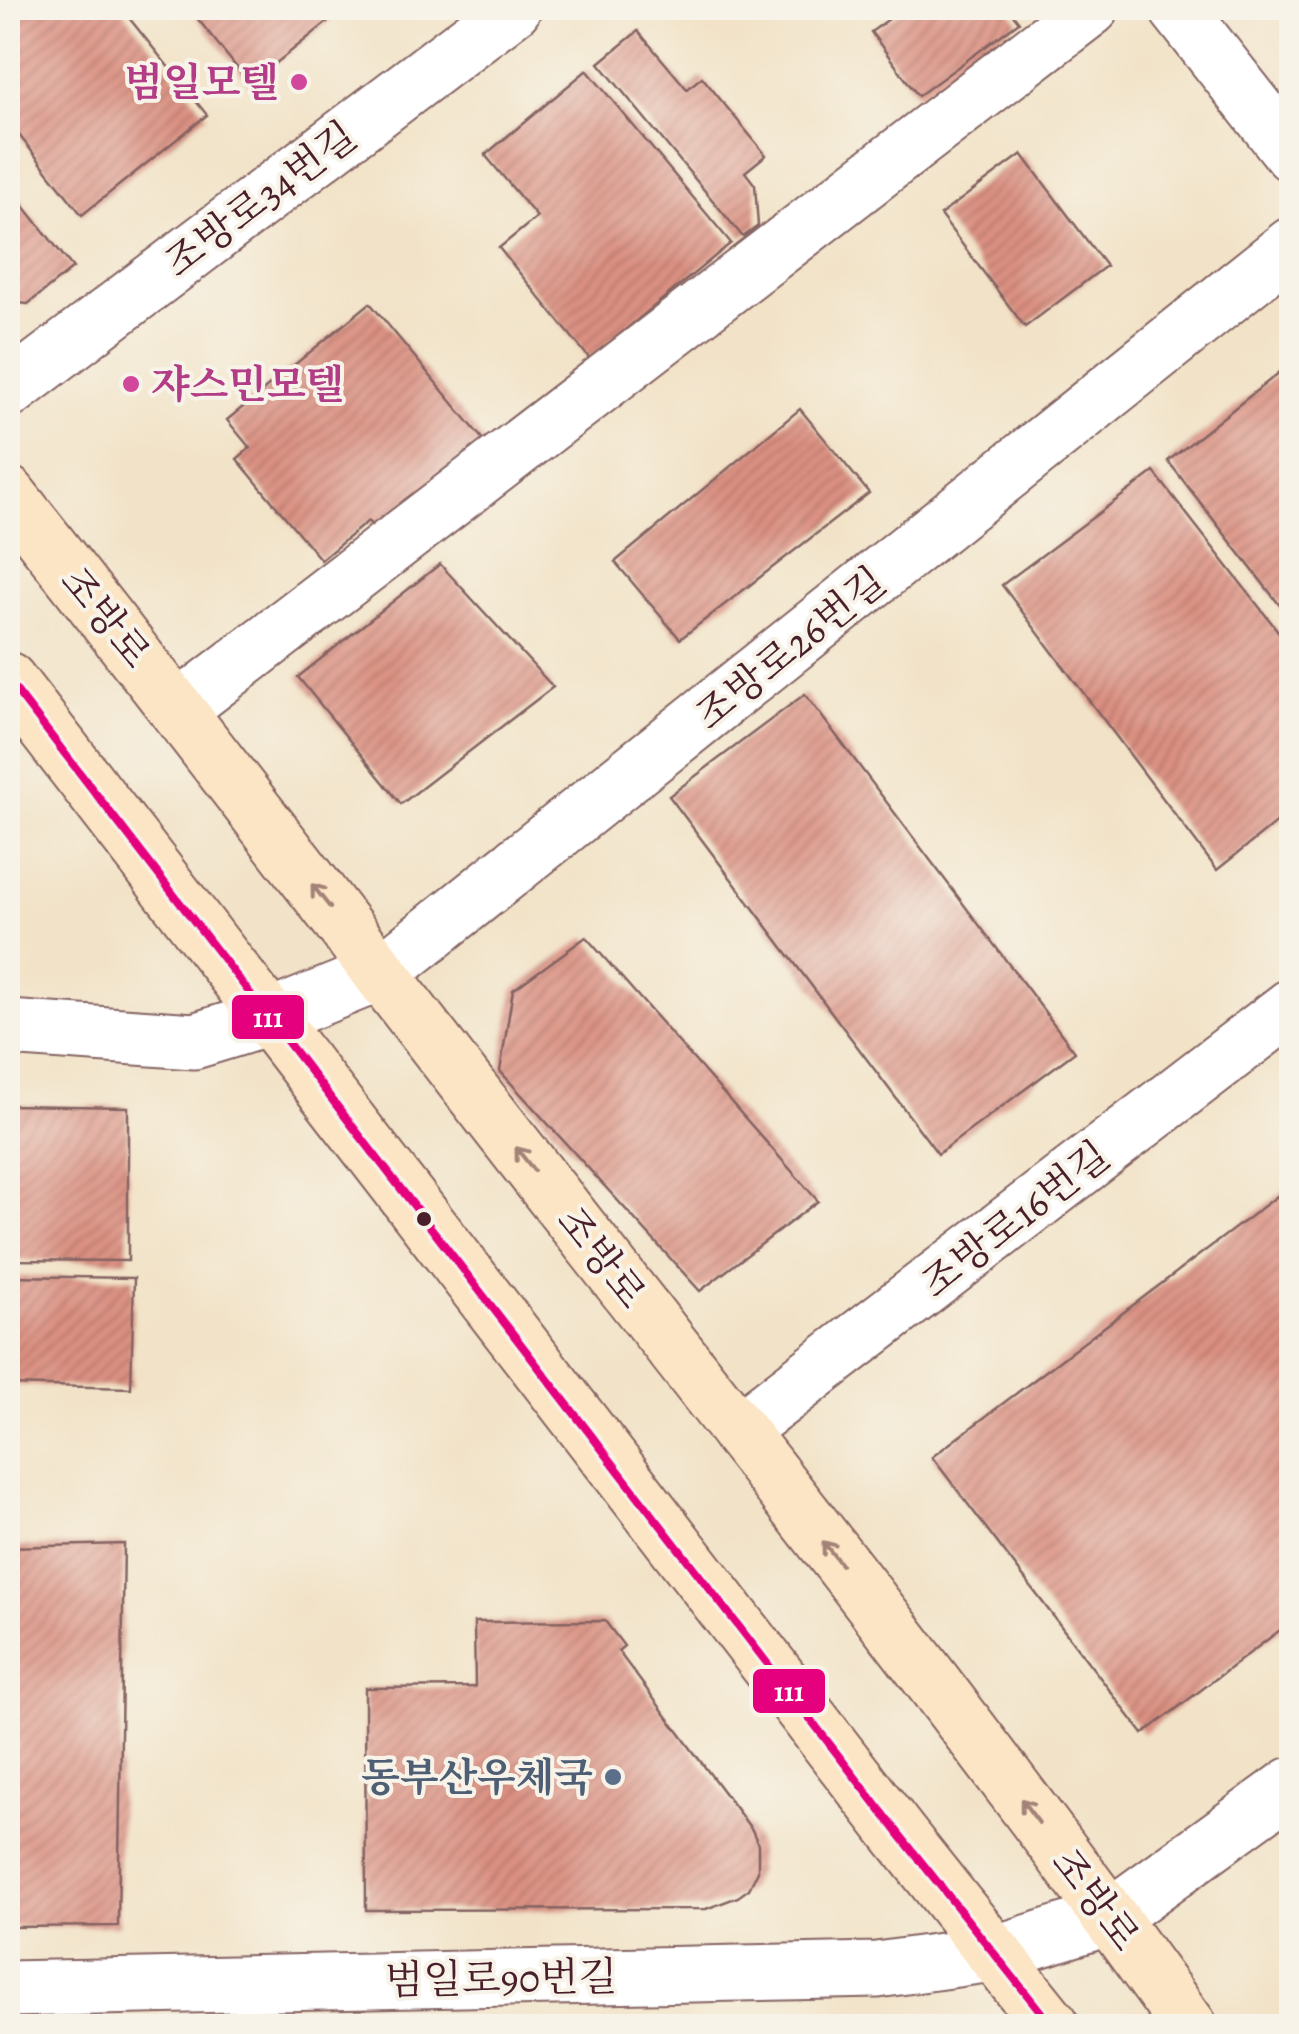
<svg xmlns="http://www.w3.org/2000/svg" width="1299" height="2034" viewBox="0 0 1299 2034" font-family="Alegreya,'Noto Serif KR',serif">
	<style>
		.building { fill: url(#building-hatch) }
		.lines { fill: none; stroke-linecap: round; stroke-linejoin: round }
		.minor-casing { stroke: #856462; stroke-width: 59 }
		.tertiary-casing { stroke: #856462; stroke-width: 59 }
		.secondary-casing { stroke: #856462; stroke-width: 59 }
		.minor { stroke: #fff; stroke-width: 55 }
		.tertiary { stroke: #fff; stroke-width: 55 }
		.secondary { stroke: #fce5c4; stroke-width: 55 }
		.bus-1-casing { stroke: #f7f3e8; stroke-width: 15 }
		.bus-1 { stroke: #e5007d; stroke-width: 8 }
		.oneway { stroke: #a38278 }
		.hotel-dot { fill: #d1479c; stroke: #f7f3e8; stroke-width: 4 }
		.bus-dot { fill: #4a1f2b; stroke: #f7f3e8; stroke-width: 4 }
		.service-dot { fill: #5c6f8a; stroke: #f7f3e8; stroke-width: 4 }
		.labels { text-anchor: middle; stroke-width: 8; stroke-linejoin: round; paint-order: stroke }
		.hotel-label { font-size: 40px; font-weight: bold; fill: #b23c85; stroke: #f7f3e8; text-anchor: end }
		.street-label { font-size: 40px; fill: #4a1f2b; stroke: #f7f3e8 }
		.service-label { font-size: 40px; font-weight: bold; fill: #4e5e75; stroke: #f7f3e8; text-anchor: end }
		.line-badge { stroke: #f7f3e8; stroke-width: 4 }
		.badge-label { font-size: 28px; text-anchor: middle; font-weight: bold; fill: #fff }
	</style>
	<defs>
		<pattern id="building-hatch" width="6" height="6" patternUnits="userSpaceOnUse" patternTransform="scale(2.5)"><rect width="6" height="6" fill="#db9182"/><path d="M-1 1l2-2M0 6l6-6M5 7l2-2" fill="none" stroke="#b4766b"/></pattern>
	</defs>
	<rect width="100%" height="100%" fill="#f7f3e8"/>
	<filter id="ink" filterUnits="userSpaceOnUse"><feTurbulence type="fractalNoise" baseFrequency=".01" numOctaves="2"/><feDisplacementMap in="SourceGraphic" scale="20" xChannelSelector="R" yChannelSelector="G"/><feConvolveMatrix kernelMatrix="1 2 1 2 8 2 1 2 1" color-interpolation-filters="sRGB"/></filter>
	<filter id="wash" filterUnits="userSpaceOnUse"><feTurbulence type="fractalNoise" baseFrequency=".0048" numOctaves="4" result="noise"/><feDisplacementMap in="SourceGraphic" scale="40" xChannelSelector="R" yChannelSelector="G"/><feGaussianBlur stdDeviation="2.25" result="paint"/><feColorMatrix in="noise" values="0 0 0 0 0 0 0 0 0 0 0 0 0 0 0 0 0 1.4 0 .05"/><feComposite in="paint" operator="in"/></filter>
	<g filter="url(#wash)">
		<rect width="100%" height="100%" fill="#f2e3c8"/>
		<g id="blocks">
			<g class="building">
				<polygon points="8,8 121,8 207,115 82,215 8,121"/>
				<polygon points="189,8 345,8 250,84"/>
				<polygon points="904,8 1008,8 1019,22 918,96 871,32"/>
				<polygon points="638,31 687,89 702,77 766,155 745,172 755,185 758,226 743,237 599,63"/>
				<polygon points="587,70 731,243 590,359 499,248 537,217 485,155"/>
				<polygon points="1022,154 1106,266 1025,327 940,215"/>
				<polygon points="8,186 73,268 28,304 8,302"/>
				<polygon points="370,303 485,442 377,532 368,521 321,560 237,459 250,448 227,420"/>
				<polygon points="1285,368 1292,377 1292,621 1168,461"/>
				<polygon points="800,409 869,493 680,639 615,562"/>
				<polygon points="1154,472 1292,649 1292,810 1217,870 1002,585"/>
				<polygon points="440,564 553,687 401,804 298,677"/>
				<polygon points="805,694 1075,1052 938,1154 669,796"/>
				<polygon points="586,937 818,1201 700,1291 500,1071 513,990"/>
				<polygon points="8,1105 128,1107 128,1261 8,1260"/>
				<polygon points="1292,1185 1292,1621 1143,1734 932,1457"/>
				<polygon points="8,1276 134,1278 131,1388 8,1385"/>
				<polygon points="124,1544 118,1926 8,1927 8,1547"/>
				<polygon points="605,1621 624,1646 618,1651 752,1830 758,1844 758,1871 749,1889 738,1897 706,1909 366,1910 365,1688 475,1687 474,1622"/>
			</g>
		</g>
	</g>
	<g filter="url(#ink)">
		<use href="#blocks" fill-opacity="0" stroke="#856462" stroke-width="2.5"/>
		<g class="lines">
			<defs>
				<g id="minor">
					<polyline points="8,391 513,8"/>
					<polyline points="179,709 1091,8"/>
					<polyline points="738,1431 1292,1006"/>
				</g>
				<g id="tertiary">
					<polyline points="1177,8 1292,154"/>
					<polyline points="8,1028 194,1041 269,1018 381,973 1292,245"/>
					<polyline points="8,1989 877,1970 993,1954 1110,1917 1292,1785"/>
				</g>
				<g id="secondary">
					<path d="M8 494C181 712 349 934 521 1154 747 1442 975 1729 1189 2026"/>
					<polyline points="8,680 899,1834 1052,2026"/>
				</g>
			</defs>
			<use href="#minor" class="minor-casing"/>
			<use href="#tertiary" class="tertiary-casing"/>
			<use href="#secondary" class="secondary-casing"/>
			<use href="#minor" class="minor"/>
			<use href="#tertiary" class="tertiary"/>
			<use href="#secondary" class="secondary"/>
			<defs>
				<polyline id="bus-1" points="8,680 899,1834 1052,2026"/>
			</defs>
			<use href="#bus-1" class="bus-1-casing"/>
			<use href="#bus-1" class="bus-1"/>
		</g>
		<defs><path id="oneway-shaft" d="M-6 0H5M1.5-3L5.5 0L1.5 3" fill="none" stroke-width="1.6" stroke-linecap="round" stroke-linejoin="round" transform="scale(2.5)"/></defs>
		<g class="oneway">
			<use href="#oneway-shaft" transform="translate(321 896) rotate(-128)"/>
			<use href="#oneway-shaft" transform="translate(525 1159) rotate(-128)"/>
			<use href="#oneway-shaft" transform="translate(832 1553) rotate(-128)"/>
			<use href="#oneway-shaft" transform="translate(1030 1811) rotate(-127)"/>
		</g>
	</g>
	<g class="hotel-dot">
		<circle cx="299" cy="82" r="10"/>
		<circle cx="131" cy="384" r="10"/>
	</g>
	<circle class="bus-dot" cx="424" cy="1219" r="9"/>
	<circle class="service-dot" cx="613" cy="1777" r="10"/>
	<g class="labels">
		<g class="hotel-label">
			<text x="279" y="96">범일모텔</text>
			<text x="151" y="398" text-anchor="start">쟈스민모텔</text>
		</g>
		<g class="street-label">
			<text transform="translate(260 199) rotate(-37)" y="14">조방로34번길</text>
			<text transform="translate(106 617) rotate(51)" y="14">조방로</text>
			<text transform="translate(790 648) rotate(-39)" y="14">조방로26번길</text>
			<text transform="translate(1015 1219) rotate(-38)" y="14">조방로16번길</text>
			<text transform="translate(602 1257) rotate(52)" y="14">조방로</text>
			<text transform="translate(1096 1899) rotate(53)" y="14">조방로</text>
			<text transform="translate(501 1978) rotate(-1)" y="14">범일로90번길</text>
		</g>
		<g class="service-label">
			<text x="593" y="1791">동부산우체국</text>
		</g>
	</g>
	<g class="line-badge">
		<rect x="230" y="993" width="76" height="48" rx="10" fill="#e5007d"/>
		<rect x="751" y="1667" width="76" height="48" rx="10" fill="#e5007d"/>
	</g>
	<g class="badge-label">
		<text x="268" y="1027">111</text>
		<text x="789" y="1701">111</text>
	</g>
	<rect width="1299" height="2034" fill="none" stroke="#f7f3e8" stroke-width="40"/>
</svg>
